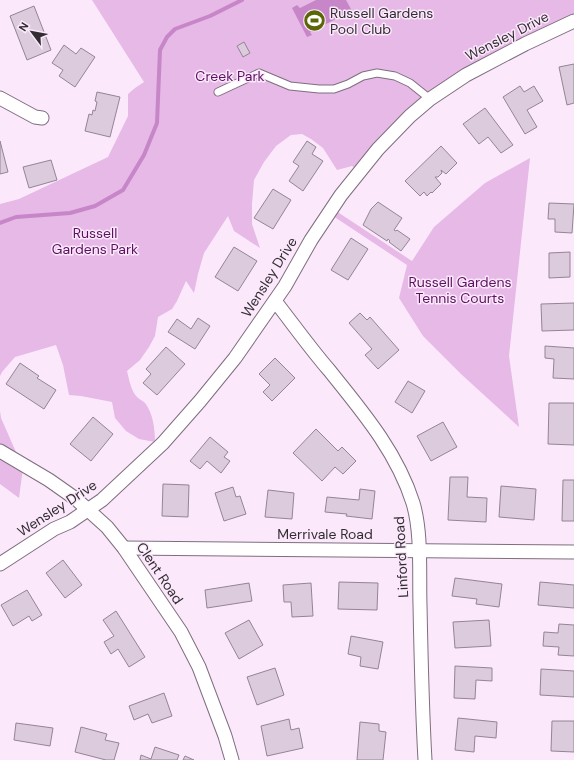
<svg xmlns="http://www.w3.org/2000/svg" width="574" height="760" viewBox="0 0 574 760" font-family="'DM Sans',sans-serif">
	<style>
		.green { fill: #e6b9e6 }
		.water { fill: #c686c8 }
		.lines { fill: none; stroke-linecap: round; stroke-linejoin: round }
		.stream { stroke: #c686c8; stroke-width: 4 }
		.building { fill: #dccbdc; stroke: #948494 }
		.service-casing { stroke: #7e6e7e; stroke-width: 9 }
		.minor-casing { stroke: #7e6e7e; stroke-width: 15 }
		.service { stroke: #fff; stroke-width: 7 }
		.minor { stroke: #fff; stroke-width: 13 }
		.labels { text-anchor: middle; stroke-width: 3; stroke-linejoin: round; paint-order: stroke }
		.poi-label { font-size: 14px; fill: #332d33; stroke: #fbe9fb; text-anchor: start }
		.street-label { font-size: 14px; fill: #332d33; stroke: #fbe9fb }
		.park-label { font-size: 14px; fill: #5e0f62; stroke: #fbe9fb }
	</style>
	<rect width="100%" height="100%" fill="#fbe9fb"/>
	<g class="green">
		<path d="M92 0H574V21L430 99 360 172 352 166 337 170 323 148 311 139 302 134 291 135 276 146 264 162 254 180 252 204V224L260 248 234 231 228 216 204 253 198 274 194 293 186 281 177 301 172 309 158 317 155 336 149 347 140 360 127 371C129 379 131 391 137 397 139 399 143 401 145 403 153 413 155 429 155 442L139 439 126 431 115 418 112 402 81 396 69 395 63 365 56 345 15 357 2 372 0 376V204L19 199 108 157 128 116V94L135 88 144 82Z"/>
		<polygon points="530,158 509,356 519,427 461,374 423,336 399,298 407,265 333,216 336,211 412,261 434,227 485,183"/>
		<polygon points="0,411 1,418 23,468 19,498 0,484"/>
	</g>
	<polygon class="water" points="316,0 346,0 352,11 310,32 312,35 307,37 292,8 297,5 300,8"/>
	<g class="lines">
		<polyline class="stream" points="0,223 16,217 70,213 95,206 123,190 144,155 157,123 160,50 167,37 175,29 210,16 242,0"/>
	</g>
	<g class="building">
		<polygon points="34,6 51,50 27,60 10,16"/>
		<polygon points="244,42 250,53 243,57 237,46"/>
		<polygon points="64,45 76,54 81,48 95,57 75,87 59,76 63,70 52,63"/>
		<polygon points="574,64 574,103 567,105 559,67"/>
		<polygon points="520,86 524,92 534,86 543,101 527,110 537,127 525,134 503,97"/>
		<polygon points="97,92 120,97 110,137 85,131 89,114 92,115 93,110 95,111 97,102 95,101"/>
		<polygon points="485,108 513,145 501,153 488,137 479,144 463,124"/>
		<polygon points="0,141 8,172 0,174"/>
		<polygon points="307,141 316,147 312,154 323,161 303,191 289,181 299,166 293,162"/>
		<polygon points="441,146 457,163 446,174 441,170 442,173 438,177 435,177 441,184 432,193 431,192 427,196 424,192 420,196 405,181"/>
		<polygon points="51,160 57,180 29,188 23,167"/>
		<polygon points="273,189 291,200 273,229 254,218"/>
		<polygon points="378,202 402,218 394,230 396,231 397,230 410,239 401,251 389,242 390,241 388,239 387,241 363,225 371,209"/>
		<polygon points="549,203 574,204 572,233 555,232 555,219 548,219"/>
		<polygon points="351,238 368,249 348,280 331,270"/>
		<polygon points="234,247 257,261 238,291 215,277"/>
		<polygon points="570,252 570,277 549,278 549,253"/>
		<polygon points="574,303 574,330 542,331 541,304"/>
		<polygon points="360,313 367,320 370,317 399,350 378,369 365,355 372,349 349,323"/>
		<polygon points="198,318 210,326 195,349 168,332 177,319 191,329"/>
		<polygon points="545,346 574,348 574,379 553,378 554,359 545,358"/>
		<polygon points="166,347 185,364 157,395 143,383 151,374 146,369"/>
		<polygon points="275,358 295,378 272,401 263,392 270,385 259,374"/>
		<polygon points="20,363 39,376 37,378 56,390 44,409 6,384"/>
		<polygon points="408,381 425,391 412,413 395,402"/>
		<polygon points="549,403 574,403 574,445 548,444"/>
		<polygon points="93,417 113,434 91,461 70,444"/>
		<polygon points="443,422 457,447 431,461 417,436"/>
		<polygon points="316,429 338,451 342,447 356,461 343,474 335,467 322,481 293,453"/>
		<polygon points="210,437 228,452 224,457 230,461 221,473 207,461 200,469 190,461"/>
		<polygon points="450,477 468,477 467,497 487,498 486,522 448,520"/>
		<polygon points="563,480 574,480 574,521 562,521"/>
		<polygon points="163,484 189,485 188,517 162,516"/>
		<polygon points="501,486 536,489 534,520 499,517"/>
		<polygon points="233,487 236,497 240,496 246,514 224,521 215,493"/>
		<polygon points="360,489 375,491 372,519 346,516 347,514 325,512 327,497 359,500"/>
		<polygon points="268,490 294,493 292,519 265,517"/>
		<polygon points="63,560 82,585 65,598 46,573"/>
		<polygon points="455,578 502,584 499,607 476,604 477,599 452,596"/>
		<polygon points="339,582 378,583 377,610 338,609"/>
		<polygon points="540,582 574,585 574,608 538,605"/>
		<polygon points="249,583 252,601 207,608 205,590"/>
		<polygon points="311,583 313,616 292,617 291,602 284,602 283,585"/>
		<polygon points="27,590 42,615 32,621 29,616 13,626 1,605"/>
		<polygon points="116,611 145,657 129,667 118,649 111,654 104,642 114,636 103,620"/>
		<polygon points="249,620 263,645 239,659 225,633"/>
		<polygon points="489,620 491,646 455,648 453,622"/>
		<polygon points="559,624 574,625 574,656 558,655 559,647 543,646 544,632 558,633"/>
		<polygon points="351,636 383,642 378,669 360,666 361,657 348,654"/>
		<polygon points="455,666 492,668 492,681 476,680 475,699 454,698"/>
		<polygon points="275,668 284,695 257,705 247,677"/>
		<polygon points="541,669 574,671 574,697 540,695"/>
		<polygon points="164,693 172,716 152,723 148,714 134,720 129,706"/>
		<polygon points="458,718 497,722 496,738 475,736 474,752 455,750"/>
		<polygon points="289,719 291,730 299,728 303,748 267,756 261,726"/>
		<polygon points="552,721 574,721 574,752 551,751"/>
		<polygon points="360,722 379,724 379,731 386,732 383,760 357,760"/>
		<polygon points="16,723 53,728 50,746 14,740"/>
		<polygon points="81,727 107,734 105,740 119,743 114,760 106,760 75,752"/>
		<polygon points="155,747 179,755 177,760 140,760 141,755 151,759"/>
		<polygon points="185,756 194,760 183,760"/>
	</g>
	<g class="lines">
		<defs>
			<polyline id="service" points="218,92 259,73 290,86 319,89 334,89 348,84 363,76 377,73 395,76 410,83 430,99"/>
			<g id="minor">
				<polyline points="0,98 35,117 42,118"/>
				<path d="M275 301C293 324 310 348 329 370 362 411 397 452 413 503 422 533 419 574 420 605 421 657 422 708 425 760"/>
				<polyline points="0,451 49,480 76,499 107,527 124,548 181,632 199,667 225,736 232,760"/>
				<polyline points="124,548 574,552"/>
				<polyline points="0,564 54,529 70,522 102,500 163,443 200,401 235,358 285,286 311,240 341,195 378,149 410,116 430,99 466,75 525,44 574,21"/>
			</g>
		</defs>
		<use href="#service" class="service-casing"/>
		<use href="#minor" class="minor-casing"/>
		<use href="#service" class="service"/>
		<use href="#minor" class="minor"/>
	</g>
	<defs>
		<symbol id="stadium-disc" viewBox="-11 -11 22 22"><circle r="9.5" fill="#5c6606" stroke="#fbe9fb"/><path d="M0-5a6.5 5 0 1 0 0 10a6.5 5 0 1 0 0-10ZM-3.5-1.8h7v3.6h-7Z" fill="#fff"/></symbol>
	</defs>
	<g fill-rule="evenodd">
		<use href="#stadium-disc" x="302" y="8" width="25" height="25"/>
	</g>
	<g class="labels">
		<g class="poi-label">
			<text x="330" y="18">Russell Gardens<tspan x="330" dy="16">Pool Club</tspan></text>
		</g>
		<g class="street-label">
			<text transform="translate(507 36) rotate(-27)" y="5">Wensley Drive</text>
			<text transform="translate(269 277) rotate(-58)" y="5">Wensley Drive</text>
			<text transform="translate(57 508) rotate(-33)" y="5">Wensley Drive</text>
			<text x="325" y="539">Merrivale Road</text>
			<text transform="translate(401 557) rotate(-93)" y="5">Linford Road</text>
			<text transform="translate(160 573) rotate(56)" y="5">Clent Road</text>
		</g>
		<g class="park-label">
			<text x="230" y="81">Creek Park</text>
			<text x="95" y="238">Russell<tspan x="95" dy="16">Gardens Park</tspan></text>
			<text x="460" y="287">Russell Gardens<tspan x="460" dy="16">Tennis Courts</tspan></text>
		</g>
	</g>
	<g transform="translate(32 32) rotate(302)" stroke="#fbe9fb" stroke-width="3" paint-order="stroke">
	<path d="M0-3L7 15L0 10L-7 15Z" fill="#332d33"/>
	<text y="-6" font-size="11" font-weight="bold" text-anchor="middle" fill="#332d33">N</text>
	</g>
</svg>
